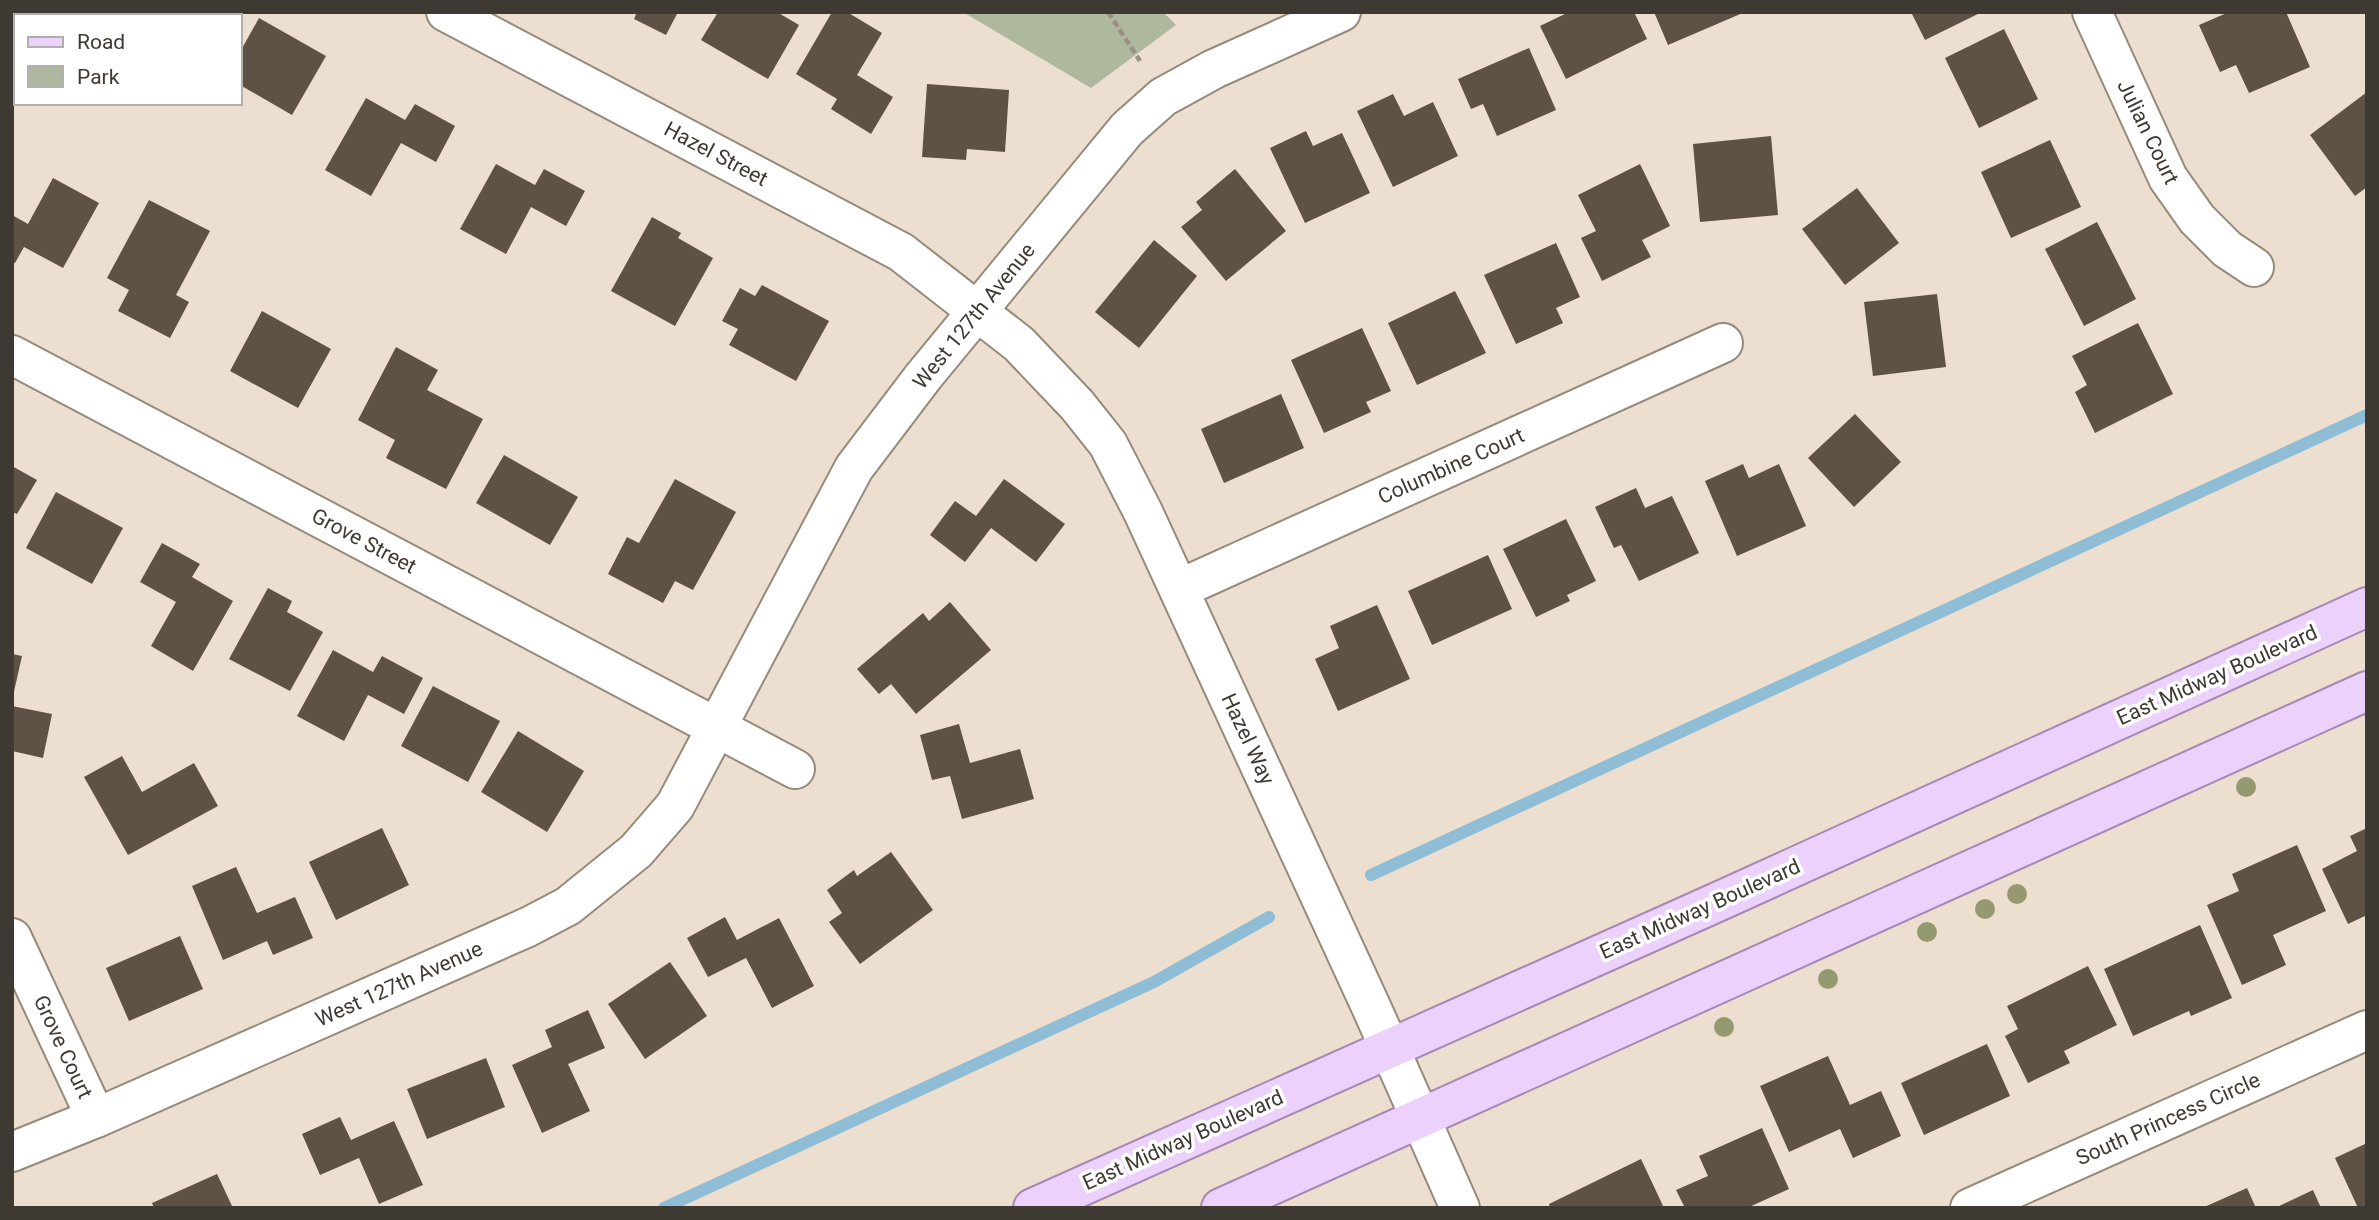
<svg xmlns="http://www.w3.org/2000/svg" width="2379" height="1220" viewBox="0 0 2379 1220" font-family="Roboto,sans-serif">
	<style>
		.green { fill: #aeb89f }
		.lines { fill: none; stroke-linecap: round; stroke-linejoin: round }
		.stream { stroke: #8fbdd6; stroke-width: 12 }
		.building { fill: #5d5244 }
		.minor-casing { stroke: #968a7b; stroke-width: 42 }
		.major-casing { stroke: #a688b4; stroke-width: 42 }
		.path { stroke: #9a9084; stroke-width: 4.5; stroke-dasharray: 7 3.5; stroke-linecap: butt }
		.minor { stroke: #fff; stroke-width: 38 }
		.major { stroke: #ebd1fc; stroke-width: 38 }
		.tree { fill: #95996f }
		.labels { text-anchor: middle; stroke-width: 7; stroke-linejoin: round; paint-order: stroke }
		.street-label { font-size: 21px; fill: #3f3933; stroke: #fff }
	</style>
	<rect width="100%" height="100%" fill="#eddfcf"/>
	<polygon class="green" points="963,12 1163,12 1176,25 1091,88"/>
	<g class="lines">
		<g class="stream">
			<polyline points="1371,875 2367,415"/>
			<polyline points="664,1208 1154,982 1269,917"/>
		</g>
	</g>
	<g class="building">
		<polygon points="127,12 209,12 207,16 125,16"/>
		<polygon points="637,12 678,12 666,35 634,19"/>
		<polygon points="718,12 777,12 799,25 768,79 701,40"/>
		<polygon points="832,12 847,12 882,33 857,75 893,97 871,134 831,109 837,99 796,74"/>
		<polygon points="1569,12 1634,12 1647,39 1566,79 1540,26"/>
		<polygon points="1654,12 1745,12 1668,45"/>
		<polygon points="1911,12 1982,12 1925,40"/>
		<polygon points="2229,12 2286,12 2310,67 2249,93 2236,65 2220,72 2199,25"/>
		<polygon points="259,18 326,56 292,115 240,85 240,52"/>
		<polygon points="2004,29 2038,99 1979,128 1945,58"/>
		<polygon points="1529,48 1556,110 1497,136 1483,104 1471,109 1458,79"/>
		<polygon points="927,84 1009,90 1005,152 967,149 966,160 922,157"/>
		<polygon points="2367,92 2367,187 2355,196 2310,135"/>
		<polygon points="1393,94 1404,116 1433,102 1458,156 1393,187 1357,111"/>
		<polygon points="366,98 405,120 415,104 455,126 436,162 401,143 371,196 325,170"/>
		<polygon points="1306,131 1313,146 1342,133 1370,193 1305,223 1270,148"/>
		<polygon points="1771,136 1778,215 1700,222 1693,144"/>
		<polygon points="2050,140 2081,207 2011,238 1981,172"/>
		<polygon points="496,164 535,185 544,169 585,191 566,226 531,207 506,254 460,229"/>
		<polygon points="1640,164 1670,226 1642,240 1651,257 1602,281 1581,238 1596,231 1578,195"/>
		<polygon points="1235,169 1286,231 1226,281 1181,227 1202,210 1196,202"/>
		<polygon points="53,178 99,203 63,268 24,247 15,263 12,262 12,215 28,224"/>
		<polygon points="1857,188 1899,243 1845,285 1802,229"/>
		<polygon points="149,200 210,231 176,295 189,302 170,338 118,311 129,290 107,278"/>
		<polygon points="652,217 681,233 678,238 713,258 675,326 611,291"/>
		<polygon points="2097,222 2136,299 2084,326 2045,249"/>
		<polygon points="1154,240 1197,276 1139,348 1095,312"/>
		<polygon points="1556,243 1580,297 1556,308 1563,323 1516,344 1484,275"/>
		<polygon points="762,285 829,321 796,381 729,345 738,329 722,321 740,288 755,296"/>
		<polygon points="1455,291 1486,353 1417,385 1388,323"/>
		<polygon points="1937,294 1946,367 1873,376 1864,302"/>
		<polygon points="262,311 331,349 298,408 230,371"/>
		<polygon points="2138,323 2173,394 2095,433 2075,392 2087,385 2072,356"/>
		<polygon points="1362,328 1391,391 1366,402 1371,412 1324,433 1291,360"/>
		<polygon points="396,347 438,370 427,390 483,419 446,489 386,458 395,440 358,420"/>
		<polygon points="1281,394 1304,448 1224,483 1201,429"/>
		<polygon points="1855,414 1901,462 1854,507 1808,458"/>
		<polygon points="504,455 578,497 550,545 476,503"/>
		<polygon points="1743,464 1749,478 1779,464 1806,526 1737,556 1705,481"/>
		<polygon points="12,466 37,480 17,514 12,512"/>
		<polygon points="675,479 736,512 693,590 675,581 663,603 608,574 627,537 639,543"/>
		<polygon points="1004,479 1065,524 1036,562 991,528 965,562 930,535 955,501 976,516"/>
		<polygon points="1636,488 1645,508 1672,496 1699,553 1639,581 1621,545 1614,548 1595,507"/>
		<polygon points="56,492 123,528 92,584 26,548"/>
		<polygon points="1566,519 1596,581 1567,595 1570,601 1536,617 1503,549"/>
		<polygon points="162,543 200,564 192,577 233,601 193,671 151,646 176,602 140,582"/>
		<polygon points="1488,555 1512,609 1432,645 1408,591"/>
		<polygon points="268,588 292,601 287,612 323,632 290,691 229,659"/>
		<polygon points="950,602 991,650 916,714 891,684 879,694 857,669 923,613 929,621"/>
		<polygon points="1377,605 1410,679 1338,711 1315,659 1339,648 1330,626"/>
		<polygon points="333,650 373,672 382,656 423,678 404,714 368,695 344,741 297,716"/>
		<polygon points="12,654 22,656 13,696 12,696"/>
		<polygon points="433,686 500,721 468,782 401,746"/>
		<polygon points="12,706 52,714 43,758 12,751"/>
		<polygon points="959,724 970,763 1020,749 1034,799 962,819 950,776 932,780 920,735"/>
		<polygon points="518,731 584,771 547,832 481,792"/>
		<polygon points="122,756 142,792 194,763 218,806 128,855 84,777"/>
		<polygon points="382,828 409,885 336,920 309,862"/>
		<polygon points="2367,828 2367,915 2348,924 2322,869 2357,851 2350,836"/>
		<polygon points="2297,845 2326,911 2273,935 2286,965 2242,985 2207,905 2239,891 2232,874"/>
		<polygon points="891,852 933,910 860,964 829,922 842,913 827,890 854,870 857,876"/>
		<polygon points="236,867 257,913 295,897 313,938 273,955 267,941 223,960 192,886"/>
		<polygon points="725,917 737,940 779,918 814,986 772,1008 746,958 708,977 687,938"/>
		<polygon points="2200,925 2232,998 2191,1016 2189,1011 2133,1036 2104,969"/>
		<polygon points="180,936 203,989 129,1021 106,968"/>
		<polygon points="670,962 707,1016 645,1059 608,1004"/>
		<polygon points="2088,966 2117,1025 2064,1051 2070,1063 2028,1083 2005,1036 2018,1029 2007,1006"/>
		<polygon points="588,1010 605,1048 568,1064 590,1111 542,1133 512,1065 552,1047 545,1030"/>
		<polygon points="1987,1044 2010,1096 1924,1135 1901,1083"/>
		<polygon points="1828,1056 1850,1105 1881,1091 1901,1136 1853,1158 1840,1129 1789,1152 1760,1086"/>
		<polygon points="486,1058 505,1107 427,1139 407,1089"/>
		<polygon points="340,1117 351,1140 394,1121 423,1185 379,1204 359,1158 320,1175 302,1134"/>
		<polygon points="1762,1128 1789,1189 1747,1208 1685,1208 1676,1190 1708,1176 1699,1156"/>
		<polygon points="2367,1143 2367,1208 2358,1208 2335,1158"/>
		<polygon points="1641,1159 1664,1208 1550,1208 1549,1204"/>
		<polygon points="217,1174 233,1208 154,1208 152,1203"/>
		<polygon points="2247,1188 2256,1208 2202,1208"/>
		<polygon points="2313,1190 2321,1208 2275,1208"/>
	</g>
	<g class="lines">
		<defs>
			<g id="minor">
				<polyline points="446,12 901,252 1019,344 1077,405 1108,444 1143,512 1373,1011 1460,1208"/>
				<polyline points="2092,12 2168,178 2197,219 2227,249 2254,267"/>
				<polyline points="12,355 795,769"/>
				<polyline points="1179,589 1723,343"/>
				<polyline points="12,938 96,1118"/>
				<polyline points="12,1152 96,1118 528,927 568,906 636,851 675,806 854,468 923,377 1127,129 1163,97 1214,69 1341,12"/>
				<polyline points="1970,1208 2367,1030"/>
			</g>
			<g id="major">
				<polyline points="1033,1208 1713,904 2367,607"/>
				<polyline points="1221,1208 2367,691"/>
			</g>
		</defs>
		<use href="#minor" class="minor-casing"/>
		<use href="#major" class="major-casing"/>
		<polyline class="path" points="1108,12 1140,61"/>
		<use href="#minor" class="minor"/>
		<use href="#major" class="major"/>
	</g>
	<g class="tree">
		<circle cx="2246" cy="787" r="10"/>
		<circle cx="2017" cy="894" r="10"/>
		<circle cx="1985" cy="909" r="10"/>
		<circle cx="1927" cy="932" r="10"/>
		<circle cx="1828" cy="979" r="10"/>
		<circle cx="1724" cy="1027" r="10"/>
	</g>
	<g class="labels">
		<g class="street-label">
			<text transform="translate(2148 132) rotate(64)" y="7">Julian Court</text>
			<text transform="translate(716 154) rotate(28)" y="7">Hazel Street</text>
			<text transform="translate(974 316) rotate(-51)" y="7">West 127th Avenue</text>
			<text transform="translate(1451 466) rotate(-24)" y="7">Columbine Court</text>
			<text transform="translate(364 541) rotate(28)" y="7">Grove Street</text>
			<text transform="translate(2217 675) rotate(-24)" y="7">East Midway Boulevard</text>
			<text transform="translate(1248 739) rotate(65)" y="7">Hazel Way</text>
			<text transform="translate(1700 909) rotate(-24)" y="7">East Midway Boulevard</text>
			<text transform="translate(399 984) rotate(-24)" y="7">West 127th Avenue</text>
			<text transform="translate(63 1047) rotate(65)" y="7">Grove Court</text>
			<text transform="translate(2168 1119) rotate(-24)" y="7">South Princess Circle</text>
			<text transform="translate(1183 1140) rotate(-24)" y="7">East Midway Boulevard</text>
		</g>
	</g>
	<rect width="2379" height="1220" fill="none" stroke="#3f3933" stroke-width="28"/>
	<rect x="14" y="14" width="228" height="91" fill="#ffffff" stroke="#b2b0ad" stroke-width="2"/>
	<rect x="28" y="37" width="35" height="10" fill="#ebd1fc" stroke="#b2b0ad" stroke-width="2"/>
	<text x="77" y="49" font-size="21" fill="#3f3933">Road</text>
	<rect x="28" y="66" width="35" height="21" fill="#aeb89f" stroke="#b2b0ad" stroke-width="2"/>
	<text x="77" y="84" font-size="21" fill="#3f3933">Park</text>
</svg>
